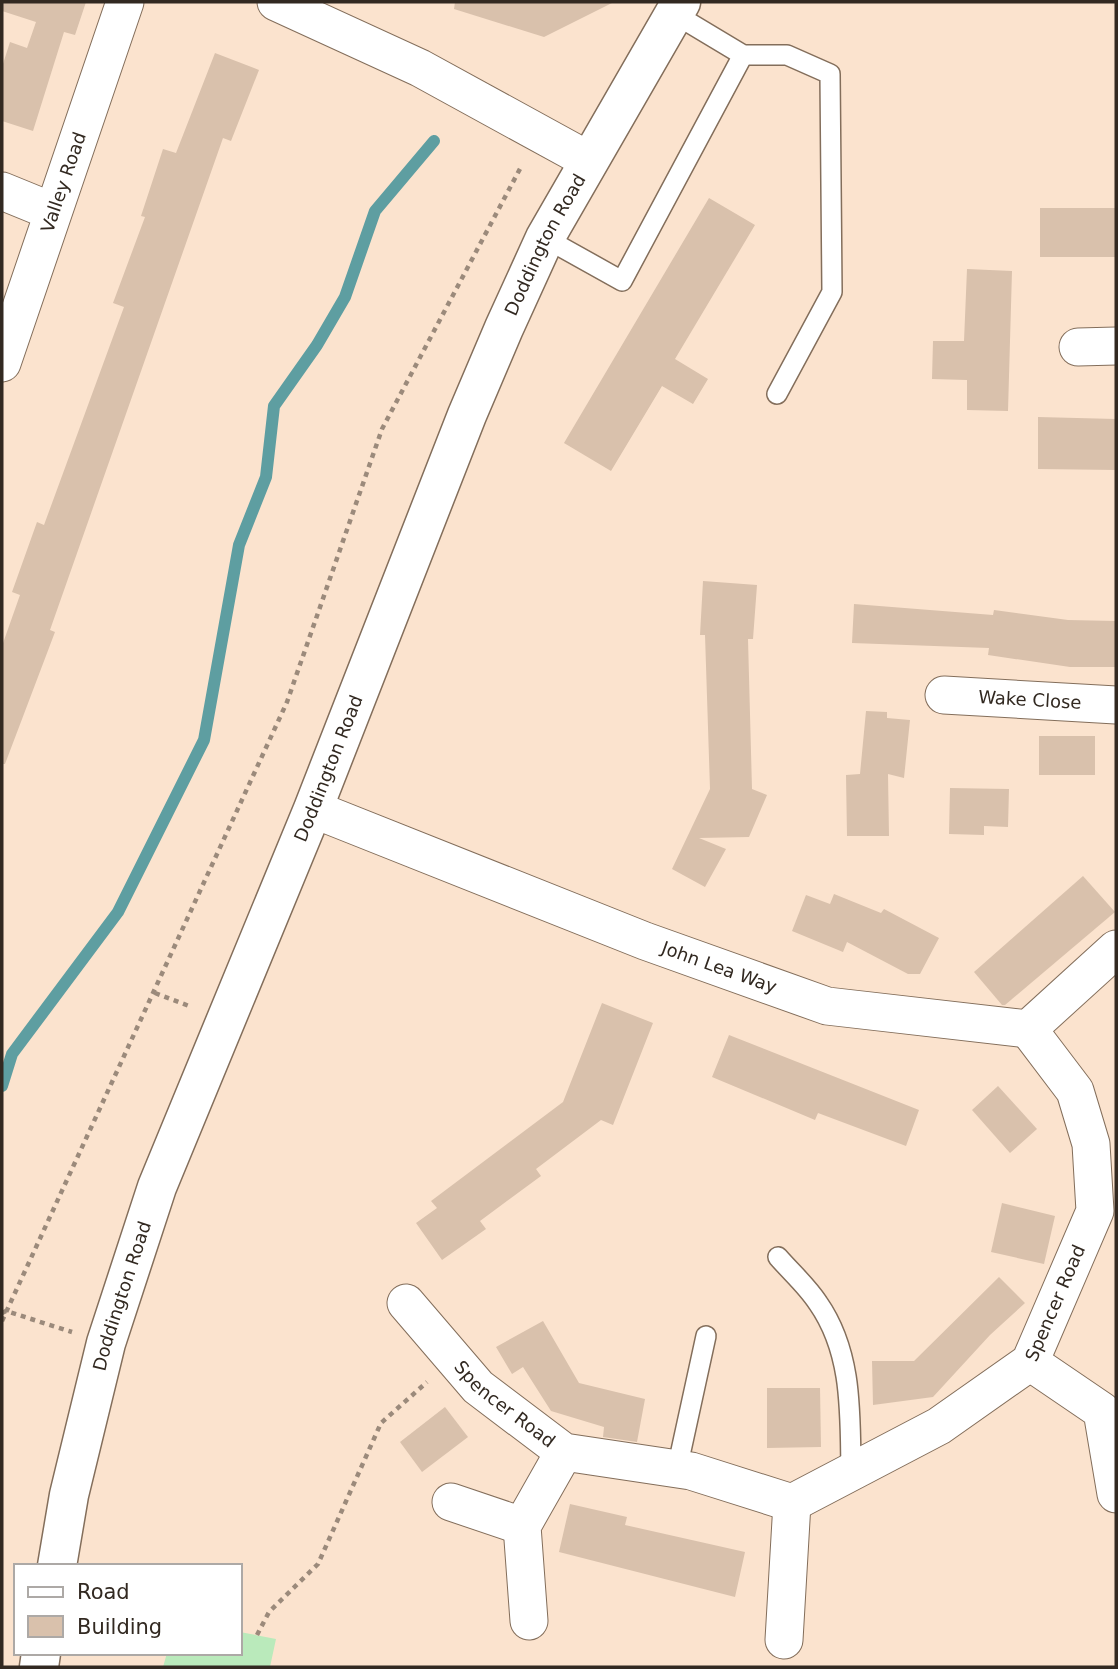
<svg xmlns="http://www.w3.org/2000/svg" width="1118" height="1669" viewBox="0 0 1118 1669" font-family="'DejaVu Sans',sans-serif">
	<style>
		.green { fill: #baeabb }
		.lines { fill: none; stroke-linecap: round; stroke-linejoin: round }
		.stream { stroke: #5e9ea1; stroke-width: 12 }
		.building { fill: #d9c1ac }
		.service-casing { stroke: #836e5b; stroke-width: 22 }
		.minor-casing { stroke: #836e5b; stroke-width: 39 }
		.tertiary-casing { stroke: #836e5b; stroke-width: 41 }
		.path { stroke: #9b8a7b; stroke-width: 4.5; stroke-dasharray: 5 5; stroke-linecap: butt }
		.service { stroke: #fff; stroke-width: 19 }
		.minor { stroke: #fff; stroke-width: 37 }
		.tertiary { stroke: #fff; stroke-width: 38 }
		.labels { text-anchor: middle; stroke-width: 6; stroke-linejoin: round; paint-order: stroke }
		.street-label { font-size: 18px; fill: #322921; stroke: #fff }
	</style>
	<rect width="100%" height="100%" fill="#fbe3ce"/>
	<polygon class="green" points="240,1632 276,1639 270,1667 163,1667 167,1653 240,1653"/>
	<g class="lines">
		<polyline class="stream" points="2,1086 12,1054 118,912 204,740 239,545 266,477 274,406 317,345 345,297 375,211 434,141"/>
	</g>
	<g class="building">
		<polygon points="2,2 86,2 75,35 64,32 33,131 2,121 2,67 10,42 27,48 36,22 2,11"/>
		<polygon points="455,2 614,2 544,37 454,9"/>
		<polygon points="215,53 259,70 231,141 223,138 50,630 55,632 5,764 2,764 2,646 20,595 12,592 37,522 44,525 124,307 113,303 145,217 141,216 163,149 176,153"/>
		<polygon points="709,198 755,225 675,359 708,379 693,404 662,386 611,471 564,443"/>
		<rect x="1040" y="208" width="76" height="49"/>
		<polygon points="967,269 1012,271 1008,411 967,410 967,380 932,379 933,341 964,341"/>
		<polygon points="1038,417 1116,419 1116,470 1038,469"/>
		<polygon points="703,581 757,585 753,639 748,639 752,789 767,795 749,837 699,838 726,849 705,887 672,869 710,789 705,635 700,635"/>
		<polygon points="854,604 993,615 994,610 1068,620 1116,621 1116,667 1070,667 988,655 989,648 852,643"/>
		<polygon points="866,711 887,712 887,718 910,720 904,778 888,774 889,836 847,836 846,775 860,774"/>
		<rect x="1039" y="736" width="56" height="39"/>
		<polygon points="950,788 1009,789 1008,827 984,826 984,835 949,834"/>
		<polygon points="1083,876 1115,912 1005,1005 1002,1005 974,972"/>
		<polygon points="834,894 881,913 884,909 939,938 920,974 908,974 847,942 843,952 792,931 806,895 830,904"/>
		<polygon points="602,1003 653,1023 613,1125 601,1120 536,1169 541,1176 480,1221 486,1229 442,1260 416,1223 437,1208 431,1201 563,1102"/>
		<polygon points="729,1035 919,1110 906,1146 818,1113 815,1120 712,1077"/>
		<polygon points="998,1086 1037,1129 1010,1153 972,1110"/>
		<polygon points="1002,1203 1055,1216 1044,1264 991,1252"/>
		<polygon points="999,1277 1025,1303 990,1335 933,1397 873,1405 872,1361 914,1361"/>
		<polygon points="543,1321 579,1383 645,1399 637,1442 603,1437 604,1427 551,1411 523,1367 512,1374 496,1347"/>
		<polygon points="767,1388 820,1388 821,1447 767,1448"/>
		<polygon points="445,1407 468,1437 422,1472 400,1442"/>
		<polygon points="570,1504 627,1517 625,1525 745,1552 735,1597 559,1552"/>
	</g>
	<g class="lines">
		<defs>
			<g id="service">
				<polyline points="673,13 743,55 787,55 830,74 832,292 777,394"/>
				<polyline points="545,238 622,281 743,55"/>
				<path d="M778 1257C791 1272 807 1286 818 1303 853 1353 850 1414 851 1472"/>
				<polyline points="677,1469 706,1336"/>
			</g>
			<g id="minor">
				<polyline points="276,2 420,68 588,160"/>
				<polyline points="2,191 51,211"/>
				<polyline points="1078,347 1116,346"/>
				<path id="s1" d="M2 363 125 2"/>
				<path id="s2" d="M944 695 1116 705"/>
				<path id="s3" d="M313 809 645 941 827 1006 1028 1029 1116 949"/>
				<path id="s4" d="M406 1303 478 1387 564 1452 691 1471 792 1503 939 1426 1030 1362 1095 1211 1091 1144 1075 1091 1028 1029"/>
				<polyline points="1030,1362 1102,1411 1116,1494"/>
				<polyline points="451,1502 522,1526"/>
				<polyline points="529,1621 522,1526 564,1452"/>
				<polyline points="784,1640 792,1503"/>
			</g>
			<g id="tertiary">
				<path id="s5" d="M57 1566 69 1495 106 1343 157 1187 313 809 467 415 504 328 545 238 681 2"/>
				<polyline points="39,1667 41,1653"/>
			</g>
		</defs>
		<use href="#service" class="service-casing"/>
		<use href="#minor" class="minor-casing"/>
		<use href="#tertiary" class="tertiary-casing"/>
		<g class="path">
			<polyline points="155,993 189,1006"/>
			<polyline points="2,1313 6,1311 72,1332"/>
			<polyline points="2,1321 287,702 382,429 522,165"/>
			<polyline points="257,1635 269,1612 318,1564 381,1423 427,1382"/>
		</g>
		<use href="#service" class="service"/>
		<use href="#minor" class="minor"/>
		<use href="#tertiary" class="tertiary"/>
	</g>
	<g class="labels">
		<g class="street-label">
			<text dy="6" stroke="none"><textPath href="#s1" startOffset="191">Valley Road</textPath></text>
			<text dy="6" stroke="none"><textPath href="#s5" startOffset="1412">Doddington Road</textPath></text>
			<text dy="6" stroke="none"><textPath href="#s2" startOffset="86">Wake Close</textPath></text>
			<text dy="6" stroke="none"><textPath href="#s5" startOffset="845">Doddington Road</textPath></text>
			<text dy="6" stroke="none"><textPath href="#s3" startOffset="436">John Lea Way</textPath></text>
			<text dy="6" stroke="none"><textPath href="#s5" startOffset="278">Doddington Road</textPath></text>
			<text dy="6" stroke="none"><textPath href="#s4" startOffset="794">Spencer Road</textPath></text>
			<text dy="6" stroke="none"><textPath href="#s4" startOffset="142">Spencer Road</textPath></text>
		</g>
	</g>
	<rect width="1118" height="1669" fill="none" stroke="#322921" stroke-width="7"/>
	<rect x="14" y="1564" width="228" height="91" fill="#ffffff" stroke="#ada9a6" stroke-width="2"/>
	<rect x="28" y="1587" width="35" height="10" fill="#ffffff" stroke="#ada9a6" stroke-width="2"/>
	<text x="77" y="1599" font-size="21" fill="#322921">Road</text>
	<rect x="28" y="1616" width="35" height="21" fill="#d9c1ac" stroke="#ada9a6" stroke-width="2"/>
	<text x="77" y="1634" font-size="21" fill="#322921">Building</text>
</svg>
